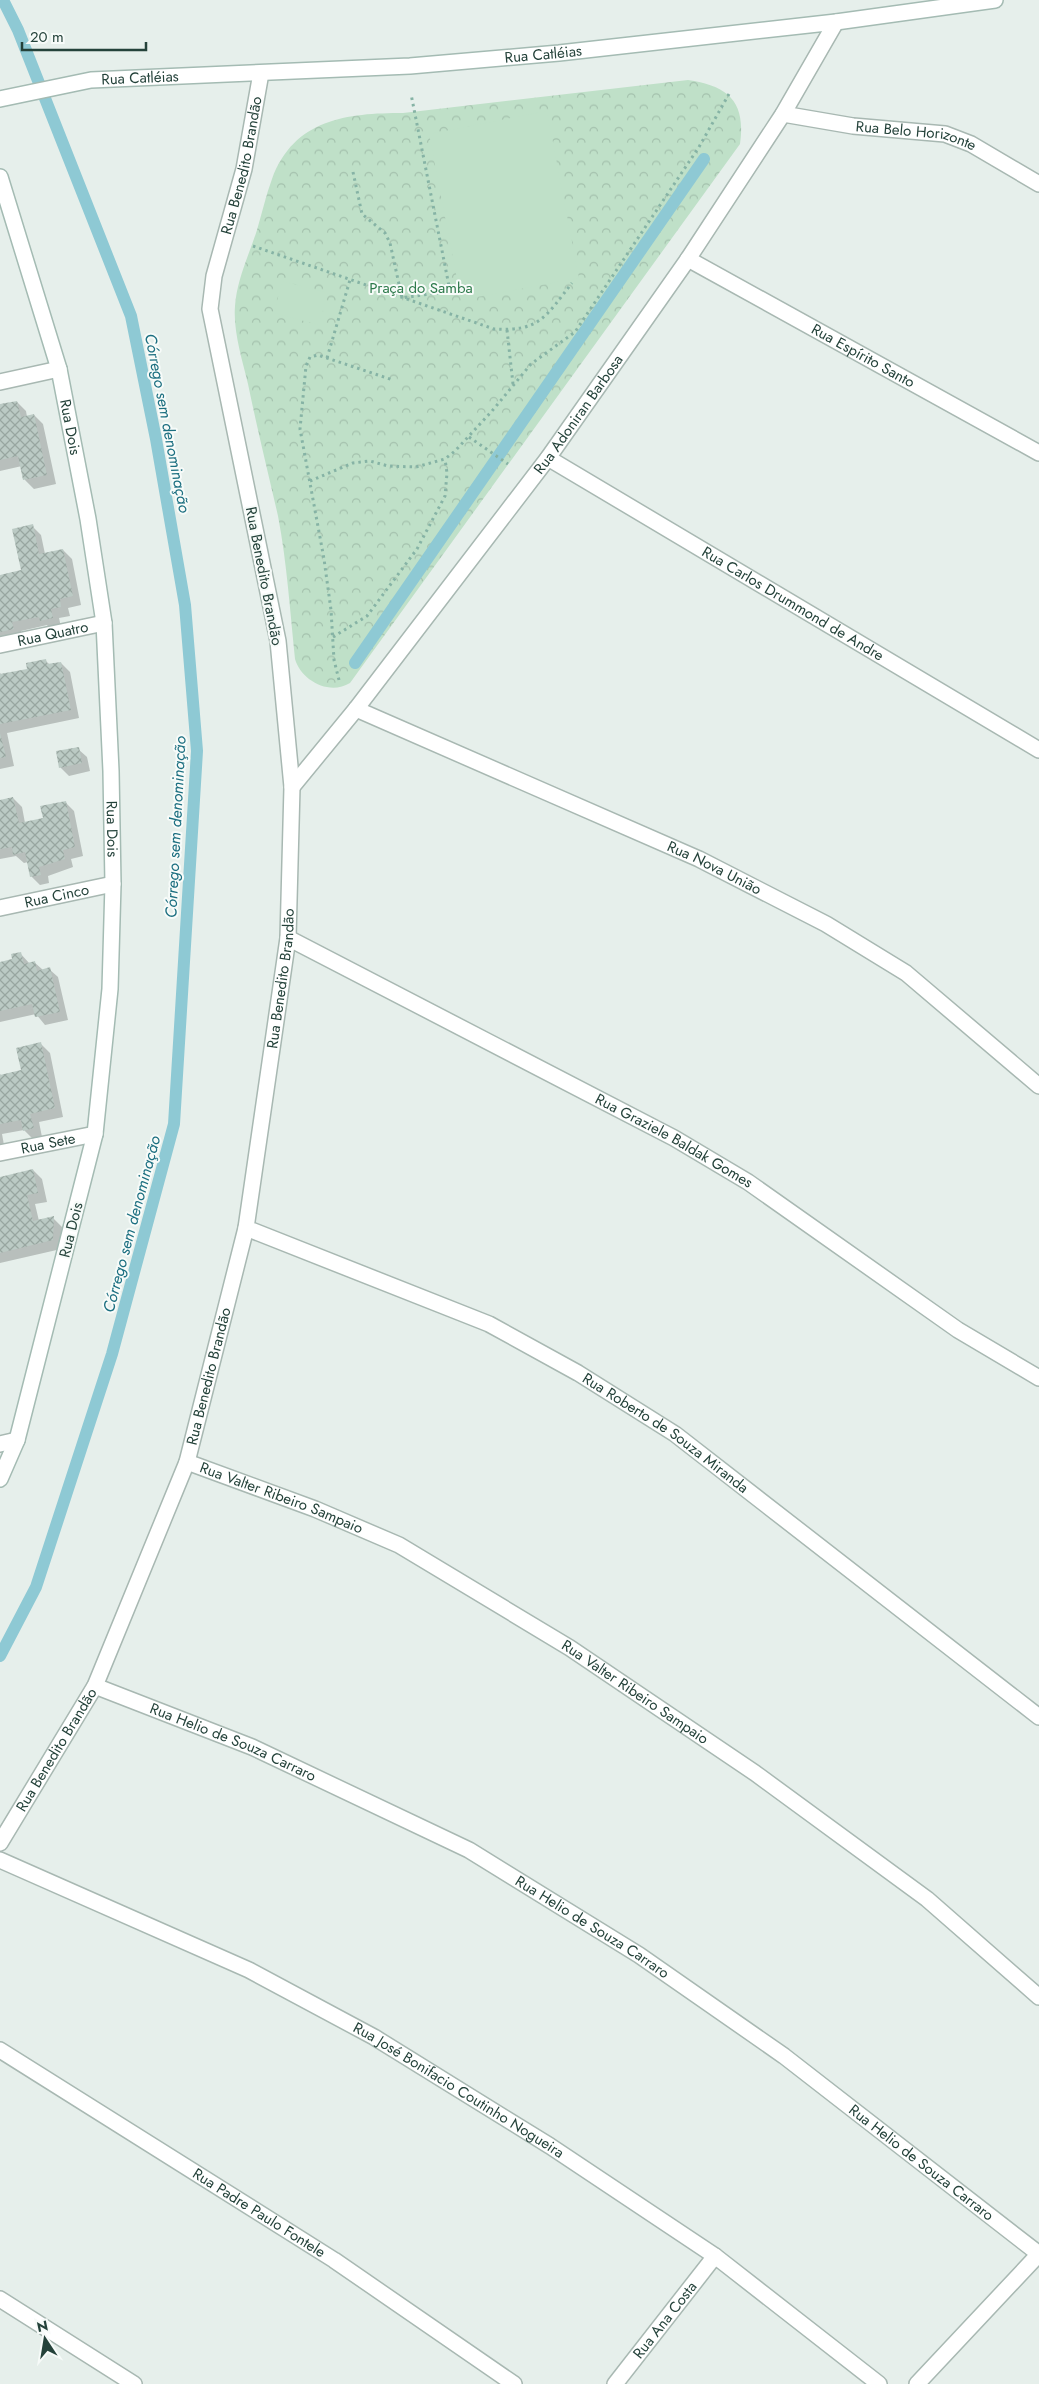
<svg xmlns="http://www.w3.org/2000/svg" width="1039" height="2384" viewBox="0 0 1039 2384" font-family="Jost,sans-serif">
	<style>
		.park { fill: url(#park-crowns) }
		.pitch { fill: #bfe0c8 }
		.shadow { fill: #0003 }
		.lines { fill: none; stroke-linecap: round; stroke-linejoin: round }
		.stream { stroke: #8ec9d4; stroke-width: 12 }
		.building { fill: url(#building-cross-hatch) }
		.street-casing { stroke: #a8b8b2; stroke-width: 18 }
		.secondary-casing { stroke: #a4bbb3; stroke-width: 18 }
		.path { stroke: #86b3a5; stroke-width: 3; stroke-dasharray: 2.5 4; stroke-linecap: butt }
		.street { stroke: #fff; stroke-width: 15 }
		.secondary { stroke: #fff; stroke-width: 15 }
		.labels { text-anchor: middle; stroke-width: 4; stroke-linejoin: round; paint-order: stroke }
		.street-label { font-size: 15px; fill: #24423a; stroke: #f7fbf9 }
		.park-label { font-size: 15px; fill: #2d7a4b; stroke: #f7fbf9 }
		.water-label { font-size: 16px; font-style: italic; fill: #1c6f80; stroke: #f7fbf9 }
	</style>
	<defs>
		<pattern id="park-crowns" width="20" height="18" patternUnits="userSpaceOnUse" patternTransform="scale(1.25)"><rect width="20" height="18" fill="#bfe0c8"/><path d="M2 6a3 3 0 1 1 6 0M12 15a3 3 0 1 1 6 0" fill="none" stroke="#a4c1ad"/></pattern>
		<pattern id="building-cross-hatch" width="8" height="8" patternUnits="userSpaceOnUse" patternTransform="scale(1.25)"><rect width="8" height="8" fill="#bbcac4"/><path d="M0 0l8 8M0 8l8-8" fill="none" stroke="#98a6a0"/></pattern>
	</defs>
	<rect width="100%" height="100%" fill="#e6efeb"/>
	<path class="park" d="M688 80C728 86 746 101 740 144L350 683C329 696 301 680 295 659 290 612 287 563 278 516 268 472 257 428 248 384 242 359 233 331 235 306 237 279 249 255 257 230 262 213 266 195 272 179 294 119 347 113 403 113Z"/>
	<g class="pitch">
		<polygon points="547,111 579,278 461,300 429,134"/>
		<polygon points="282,281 328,293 319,325 274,313"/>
	</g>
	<g class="shadow">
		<polygon points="17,402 26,411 27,417 34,415 43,424 56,484 34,489 25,480 22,466 0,471 0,406"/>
		<polygon points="32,526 41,535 45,554 63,550 72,559 81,605 68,608 70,616 59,618 61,627 50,629 47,625 21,631 22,638 0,639 0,576 22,571"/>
		<polygon points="45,660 50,665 61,663 70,672 79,718 7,733 14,766 0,769 0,673 2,675 29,670"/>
		<polygon points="78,749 87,757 90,771 69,776 60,767"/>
		<polygon points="13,798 22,807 25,823 45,819 65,802 74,811 83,856 71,859 73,867 48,876 49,883 40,885 31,876 28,862 24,863 16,856 0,859 0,801"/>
		<polygon points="20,953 29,963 34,962 43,970 49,969 58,977 68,1020 45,1025 36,1014 0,1022 0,963 14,960"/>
		<polygon points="41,1044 50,1053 63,1117 39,1122 42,1137 33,1139 24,1130 2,1134 4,1145 0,1146 0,1074 2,1076 23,1071"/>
		<polygon points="33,1170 42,1179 47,1202 35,1204 39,1221 53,1218 62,1227 61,1249 0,1263 0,1178"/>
	</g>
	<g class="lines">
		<g class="stream">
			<polyline points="355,663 704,159"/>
			<polyline points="0,1656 36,1587 112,1354 174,1124 197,751 185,605 156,439 131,316 18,30 3,0"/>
		</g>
	</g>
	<g class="building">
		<polygon points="17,401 21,417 34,414 47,475 23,480 18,456 0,460 0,404"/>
		<polygon points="33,524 39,554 63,549 73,596 60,599 61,607 51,609 53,618 40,621 39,617 12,622 14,629 0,632 0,575 21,570 12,529"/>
		<polygon points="46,659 47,664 61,662 71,710 0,724 0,674 27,669 26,663"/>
		<polygon points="0,733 6,757 0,758"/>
		<polygon points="79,747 82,763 59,768 56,751"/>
		<polygon points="13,797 19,823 43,818 40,806 66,801 75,847 63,850 65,859 39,867 41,875 30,877 25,852 13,855 12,847 0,849 0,800"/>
		<polygon points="21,952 24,964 35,961 37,971 50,967 60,1012 35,1017 32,1004 0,1011 0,962 12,959 11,954"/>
		<polygon points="41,1042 55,1108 30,1114 34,1128 23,1131 21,1120 0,1124 0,1075 21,1070 16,1048"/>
		<polygon points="33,1169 38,1193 27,1195 33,1221 54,1216 53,1240 0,1253 0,1177"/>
	</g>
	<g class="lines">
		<defs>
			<g id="street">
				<path id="s1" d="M783 114 853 126 945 134 971 144 1039 184"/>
				<path id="s2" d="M688 259 1039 453"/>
				<polyline points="0,382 59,369"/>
				<path id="s3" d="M548 458 1039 750"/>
				<path id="s4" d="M0 645 104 623"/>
				<path id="s5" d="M356 709 699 859 826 924 906 973 1039 1086"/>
				<path id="s6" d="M292 787 356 709 548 458 688 259 783 114 836 22"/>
				<path id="s7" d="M0 908 113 884"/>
				<path id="s8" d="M288 938 674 1138 748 1182 958 1330 1039 1378"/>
				<path id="s9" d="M0 1153 95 1134"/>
				<path id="s10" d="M246 1228 489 1324 578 1373 675 1434 1039 1717"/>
				<polyline points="0,1444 17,1440"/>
				<path id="s11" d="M187 1462 315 1509 399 1545 570 1648 755 1773 927 1899 1039 1997"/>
				<path id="s12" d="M95 1686 252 1747 469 1850 639 1955 784 2056 1039 2254"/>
				<path id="s13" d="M0 1843 95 1686 187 1462 246 1228 288 938 292 787 278 641 210 309 214 276 244 169 261 73"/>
				<path id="s14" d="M0 1860 249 1970 374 2037 550 2146 715 2256 879 2384"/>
				<path id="s15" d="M0 2050 334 2260 514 2384"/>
				<polyline points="0,2299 134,2384"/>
				<path id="s16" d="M615 2384 715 2256"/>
				<polyline points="917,2384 1039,2254"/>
			</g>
			<g id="secondary">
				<path id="s17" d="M0 99 91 80 410 66 559 53 836 22 995 0"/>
				<path id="s18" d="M0 177 59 369 88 519 104 623 111 771 113 884 110 989 95 1134 17 1440 0 1479"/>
			</g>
		</defs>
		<use href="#street" class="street-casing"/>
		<use href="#secondary" class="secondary-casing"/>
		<g class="path">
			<polyline points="353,172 362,214 385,233 390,243 402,298 450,291 411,94"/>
			<path d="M253 246 494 329C540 332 546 316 572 283"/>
			<polyline points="507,330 513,384"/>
			<polyline points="327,358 350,280"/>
			<polyline points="469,437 508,464"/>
			<polyline points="310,481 353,463 370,461 388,466 416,467 445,459 455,451 492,411 531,364 575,332 699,147 729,94"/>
			<polyline points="333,637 367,616 417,549 445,496 447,473 445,459"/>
			<polyline points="339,680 334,660 331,610 324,559 300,429 306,366 310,357 318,355 393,380"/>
		</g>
		<use href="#street" class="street"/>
		<use href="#secondary" class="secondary"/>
	</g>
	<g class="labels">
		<g class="street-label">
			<text dy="5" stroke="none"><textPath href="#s17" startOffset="546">Rua Catléias</textPath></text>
			<text dy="5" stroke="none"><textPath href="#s17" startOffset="142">Rua Catléias</textPath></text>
			<text dy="5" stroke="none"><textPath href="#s1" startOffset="135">Rua Belo Horizonte</textPath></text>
			<text dy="5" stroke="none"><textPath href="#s13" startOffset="1744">Rua Benedito Brandão</textPath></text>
			<text dy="5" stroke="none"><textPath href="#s2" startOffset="200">Rua Espírito Santo</textPath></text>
			<text dy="5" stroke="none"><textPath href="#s6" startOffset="470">Rua Adoniran Barbosa</textPath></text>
			<text dy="5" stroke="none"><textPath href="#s18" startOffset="260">Rua Dois</textPath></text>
			<text transform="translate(264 576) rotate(79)" y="5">Rua Benedito Brandão</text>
			<text dy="5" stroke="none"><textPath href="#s3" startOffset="285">Rua Carlos Drummond de Andre</textPath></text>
			<text dy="5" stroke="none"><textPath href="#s4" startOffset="54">Rua Quatro</textPath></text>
			<text dy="5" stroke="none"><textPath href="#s18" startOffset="665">Rua Dois</textPath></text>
			<text dy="5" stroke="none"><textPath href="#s5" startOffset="392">Rua Nova União</textPath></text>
			<text dy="5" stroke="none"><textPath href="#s7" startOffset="58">Rua Cinco</textPath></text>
			<text dy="5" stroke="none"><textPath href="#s13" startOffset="919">Rua Benedito Brandão</textPath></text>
			<text dy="5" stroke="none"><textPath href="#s8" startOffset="436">Rua Graziele Baldak Gomes</textPath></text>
			<text dy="5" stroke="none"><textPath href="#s9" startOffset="49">Rua Sete</textPath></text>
			<text transform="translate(71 1230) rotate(-76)" y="5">Rua Dois</text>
			<text dy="5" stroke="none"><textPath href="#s13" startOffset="514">Rua Benedito Brandão</textPath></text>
			<text dy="5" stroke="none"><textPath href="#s10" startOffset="469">Rua Roberto de Souza Miranda</textPath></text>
			<text dy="5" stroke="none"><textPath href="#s11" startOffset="101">Rua Valter Ribeiro Sampaio</textPath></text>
			<text dy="5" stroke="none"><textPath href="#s11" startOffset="506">Rua Valter Ribeiro Sampaio</textPath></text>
			<text dy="5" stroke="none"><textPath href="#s12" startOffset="149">Rua Helio de Souza Carraro</textPath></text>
			<text dy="5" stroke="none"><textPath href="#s13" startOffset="109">Rua Benedito Brandão</textPath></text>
			<text dy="5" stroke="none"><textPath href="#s12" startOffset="554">Rua Helio de Souza Carraro</textPath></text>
			<text dy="5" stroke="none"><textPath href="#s14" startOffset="514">Rua José Bonifacio Coutinho Nogueira</textPath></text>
			<text dy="5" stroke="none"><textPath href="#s12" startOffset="959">Rua Helio de Souza Carraro</textPath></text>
			<text dy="5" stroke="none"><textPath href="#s15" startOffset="306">Rua Padre Paulo Fontele</textPath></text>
			<text dy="5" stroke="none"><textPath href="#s16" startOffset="81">Rua Ana Costa</textPath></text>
		</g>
		<g class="park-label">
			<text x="421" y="293">Praça do Samba</text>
		</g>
		<g class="water-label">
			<text transform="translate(168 423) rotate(79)" y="6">Córrego sem denominação</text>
			<text transform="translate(175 827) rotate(-87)" y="6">Córrego sem denominação</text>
			<text transform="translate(131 1224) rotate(-75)" y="6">Córrego sem denominação</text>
		</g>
	</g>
	<g transform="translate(45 2339) rotate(348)" stroke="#f7fbf9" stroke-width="4" paint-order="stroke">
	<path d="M0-4L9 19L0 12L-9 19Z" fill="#24423a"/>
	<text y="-8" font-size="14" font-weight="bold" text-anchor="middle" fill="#24423a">N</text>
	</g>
	<path d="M22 42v8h124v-8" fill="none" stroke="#24423a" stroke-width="2.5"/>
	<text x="30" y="42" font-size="15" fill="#24423a" stroke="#f7fbf9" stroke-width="4" paint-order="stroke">20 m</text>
</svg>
